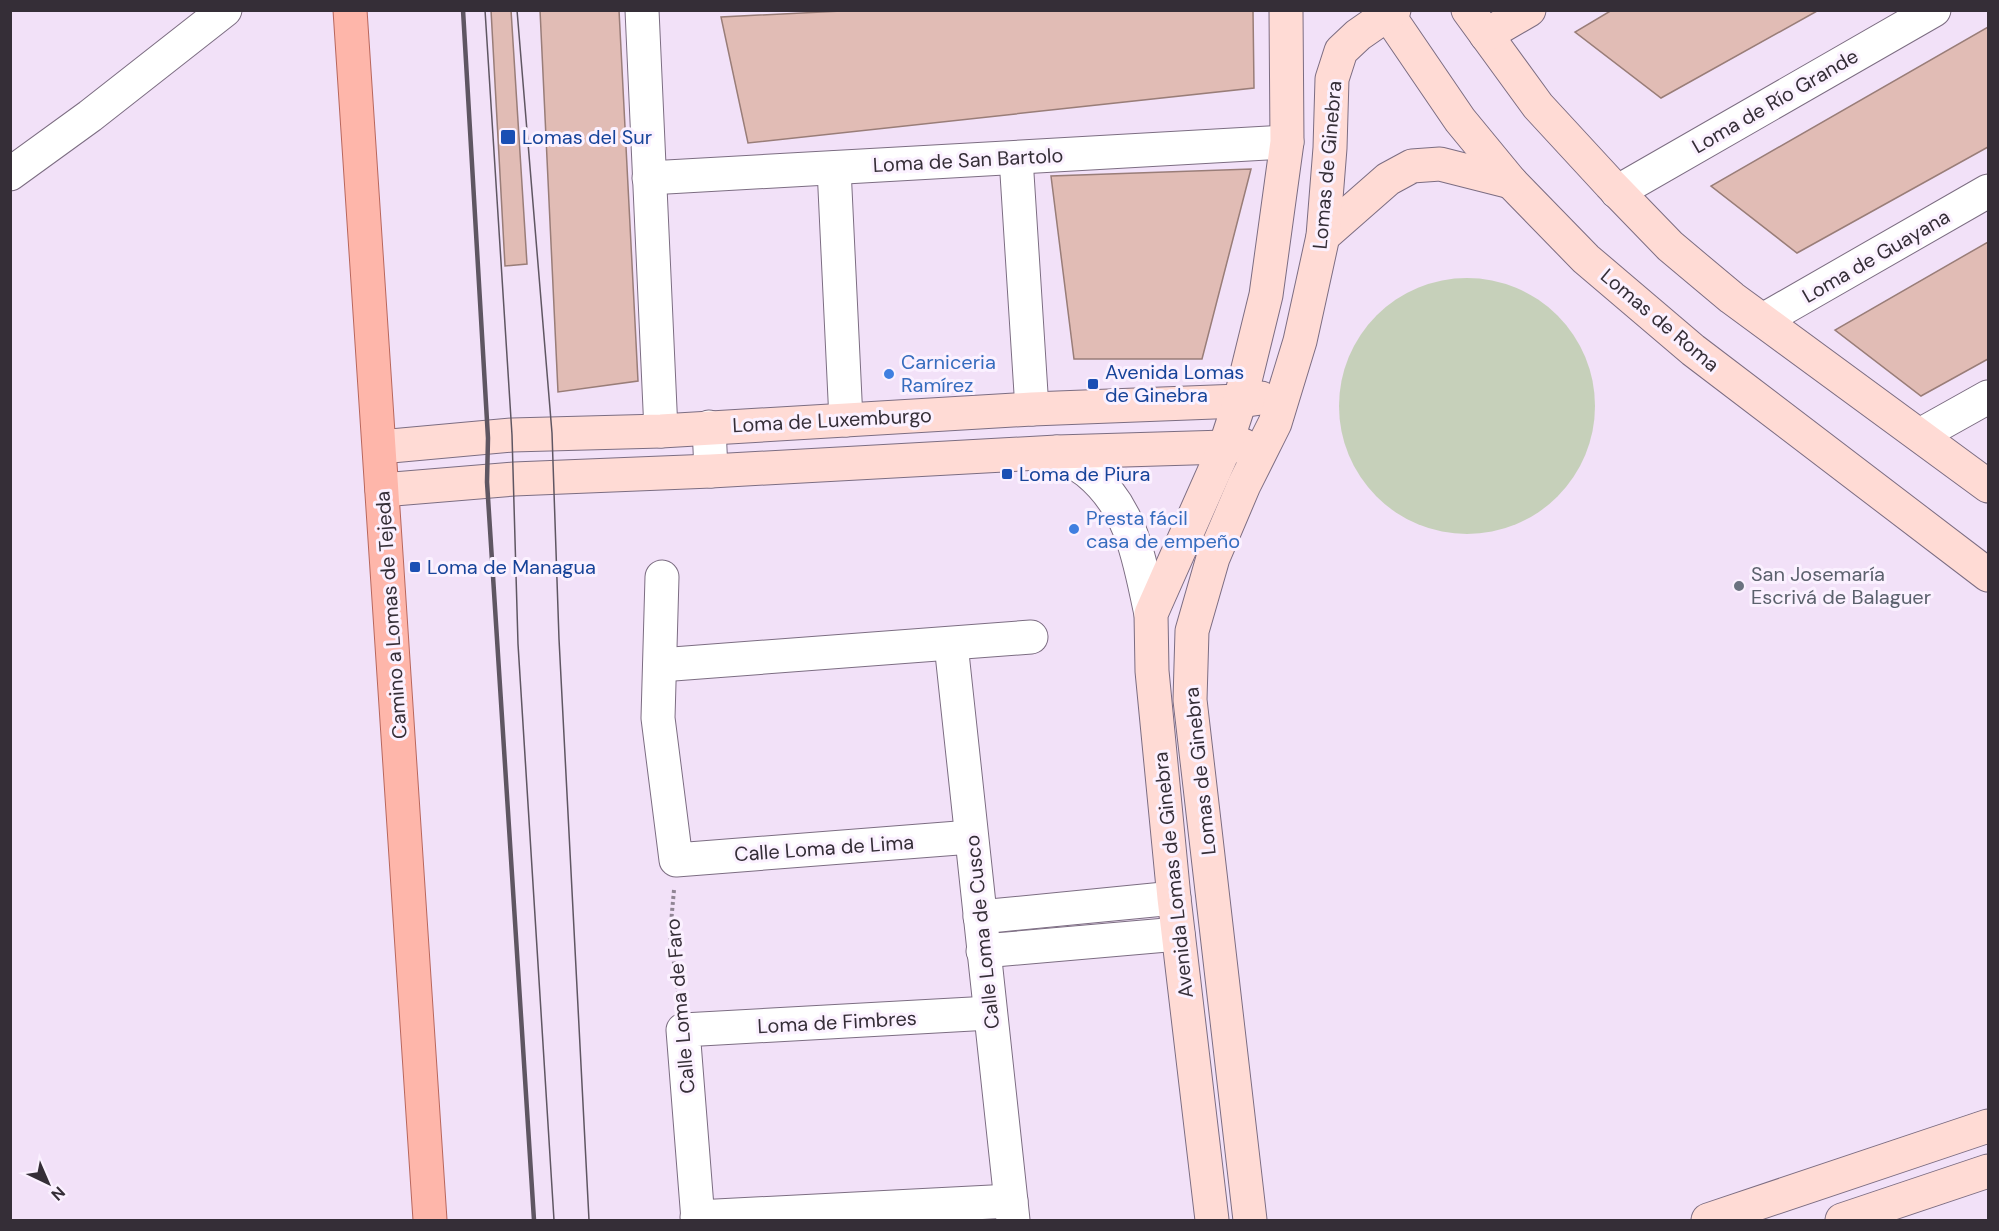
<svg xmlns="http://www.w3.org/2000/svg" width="1999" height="1231" viewBox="0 0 1999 1231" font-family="'DM Sans',sans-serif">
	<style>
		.green { fill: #c6d0ba }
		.building { fill: #e1bcb5; stroke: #997d78; stroke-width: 1.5 }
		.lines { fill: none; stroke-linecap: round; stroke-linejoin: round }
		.street-casing { stroke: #7c6d82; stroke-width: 35 }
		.secondary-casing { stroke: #7c6d82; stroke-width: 35 }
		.primary-casing { stroke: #b8675d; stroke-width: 35 }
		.path { stroke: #908594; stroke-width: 4; stroke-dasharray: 3 3; stroke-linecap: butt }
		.street { stroke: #fff; stroke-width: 33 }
		.secondary { stroke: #ffdbd5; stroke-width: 33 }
		.primary { stroke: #feb6aa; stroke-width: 33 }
		.tram { stroke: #5f5662; stroke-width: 1.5 }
		.rail { stroke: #5f5662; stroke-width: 4.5 }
		.transit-dot { fill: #1a4fb4; stroke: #fbf1ff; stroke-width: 2 }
		.shop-dot { fill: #3f7fe0; stroke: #fbf1ff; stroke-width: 2 }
		.worship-dot { fill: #6b7280; stroke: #fbf1ff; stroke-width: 2 }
		.labels { text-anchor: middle; stroke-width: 6; stroke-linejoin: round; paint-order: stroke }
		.street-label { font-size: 20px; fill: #352e37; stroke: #fbf1ff }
		.transit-label { font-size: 20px; fill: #164399; stroke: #fbf1ff; text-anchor: start }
		.shop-label { font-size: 20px; fill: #366cbe; stroke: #fbf1ff; text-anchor: start }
		.worship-label { font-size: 20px; fill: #5b616d; stroke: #fbf1ff; text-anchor: start }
	</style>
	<rect width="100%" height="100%" fill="#f2e1f8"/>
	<circle class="green" cx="1467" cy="406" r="128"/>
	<g class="building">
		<polygon points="491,10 511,10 527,264 505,266"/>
		<polygon points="540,10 619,10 638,381 558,392"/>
		<polygon points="862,10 1253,10 1254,88 748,143 721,17"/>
		<polygon points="1612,10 1819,10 1661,98 1575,32"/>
		<polygon points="1988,27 1988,147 1797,253 1711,186"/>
		<polygon points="1251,169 1202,359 1074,359 1051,176"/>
		<polygon points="1988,242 1988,359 1921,396 1835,330"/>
	</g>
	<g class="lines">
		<defs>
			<g id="street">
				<polyline points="642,10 661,431"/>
				<polyline points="1016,158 1032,409"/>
				<polyline points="834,168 846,420"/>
				<polyline points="10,174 90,116 225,10"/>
				<polyline points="649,178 1287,142"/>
				<polyline points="1617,192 1934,10"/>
				<polyline points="1763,320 1988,191"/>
				<polyline points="709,427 711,471"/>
				<polyline points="1920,435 1988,397"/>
				<path d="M1057 452C1067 459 1079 465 1088 472 1133 509 1139 560 1151 614"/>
				<polyline points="662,577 658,718 676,860 971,837"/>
				<polyline points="951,644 1013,1220"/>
				<polyline points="660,665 1031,637"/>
				<polyline points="980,917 1174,898"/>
				<polyline points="983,951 1178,934"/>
				<polyline points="697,1217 1011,1201"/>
				<polyline points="698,1220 683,1030 990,1013"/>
			</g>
			<g id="secondary">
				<polyline points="1385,10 1460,120 1511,182 1586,259 1693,350 1988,575"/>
				<polyline points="1468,10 1538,106 1610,184 1670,246 1732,298 1988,486"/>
				<polyline points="1486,35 1529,10"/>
				<polyline points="1323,236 1388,179 1412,166 1440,164 1511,182"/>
				<polyline points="380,447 512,435 661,431 1032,409 1240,401 1261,398"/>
				<polyline points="382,490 514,479 711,471 1057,452 1225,447 1243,445"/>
				<polyline points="1212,1220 1174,898 1152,671 1151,614 1225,447 1240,401 1266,295 1287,142 1286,10"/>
				<polyline points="1250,1220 1190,700 1192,631 1213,558 1244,485 1275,423 1300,341 1323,236 1330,148 1332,79 1341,51 1358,35 1394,10"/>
				<polyline points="1708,1220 1988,1126"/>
				<polyline points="1842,1220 1988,1171"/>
			</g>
			<polyline id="primary" points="350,10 430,1220"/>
		</defs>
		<use href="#street" class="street-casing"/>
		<use href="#secondary" class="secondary-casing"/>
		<use href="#primary" class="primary-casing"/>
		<polyline class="path" points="674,890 670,934 679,999"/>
		<use href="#street" class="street"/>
		<use href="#secondary" class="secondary"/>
		<use href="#primary" class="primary"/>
		<g class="tram">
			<polyline points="485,10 512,435 518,644 554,1220"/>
			<polyline points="517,10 552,433 559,639 589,1220"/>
		</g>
		<polyline class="rail" points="463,10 488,438 487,482 534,1220"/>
	</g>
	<g class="transit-dot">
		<rect x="500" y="129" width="16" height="16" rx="3"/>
		<rect x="1087" y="378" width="12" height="12" rx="3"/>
		<rect x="1001" y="468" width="12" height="12" rx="3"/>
		<rect x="409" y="561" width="12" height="12" rx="3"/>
	</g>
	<g class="shop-dot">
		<circle cx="889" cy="374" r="6"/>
		<circle cx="1074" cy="529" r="6"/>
	</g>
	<circle class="worship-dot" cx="1739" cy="586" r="6"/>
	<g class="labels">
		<g class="street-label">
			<text transform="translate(1775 101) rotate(-30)" y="7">Loma de Río Grande</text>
			<text transform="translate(968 160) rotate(-3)" y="7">Loma de San Bartolo</text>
			<text transform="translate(1327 165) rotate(-85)" y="7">Lomas de Ginebra</text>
			<text transform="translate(1876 256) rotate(-30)" y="7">Loma de Guayana</text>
			<text transform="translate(1660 320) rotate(40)" y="7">Lomas de Roma</text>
			<text transform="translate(832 420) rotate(-3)" y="7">Loma de Luxemburgo</text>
			<text transform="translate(391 615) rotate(-94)" y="7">Camino a Lomas de Tejeda</text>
			<text transform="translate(1200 771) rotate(-96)" y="7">Lomas de Ginebra</text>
			<text transform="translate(824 848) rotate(-4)" y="7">Calle Loma de Lima</text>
			<text transform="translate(1173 875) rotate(-96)" y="7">Avenida Lomas de Ginebra</text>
			<text transform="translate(982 932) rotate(-96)" y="7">Calle Loma de Cusco</text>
			<text transform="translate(680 1006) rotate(-95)" y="7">Calle Loma de Faro</text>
			<text transform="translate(837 1022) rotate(-3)" y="7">Loma de Fimbres</text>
		</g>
		<g class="transit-label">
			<text x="522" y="144">Lomas del Sur</text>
			<text x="1105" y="379">Avenida Lomas<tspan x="1105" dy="23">de Ginebra</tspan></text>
			<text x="1019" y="481">Loma de Piura</text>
			<text x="427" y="574">Loma de Managua</text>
		</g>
		<g class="shop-label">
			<text x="901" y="369">Carniceria<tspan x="901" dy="23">Ramírez</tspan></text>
			<text x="1086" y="525">Presta fácil<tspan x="1086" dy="23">casa de empeño</tspan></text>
		</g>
		<g class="worship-label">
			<text x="1751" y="581">San Josemaría<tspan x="1751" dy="23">Escrivá de Balaguer</tspan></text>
		</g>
	</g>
	<rect width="1999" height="1231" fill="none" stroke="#352e37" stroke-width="24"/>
	<g transform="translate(48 1183) rotate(136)" stroke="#fbf1ff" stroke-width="4.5" paint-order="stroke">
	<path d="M0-4.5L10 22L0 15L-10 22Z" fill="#352e37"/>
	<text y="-9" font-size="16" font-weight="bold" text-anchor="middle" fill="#352e37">N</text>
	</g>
</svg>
